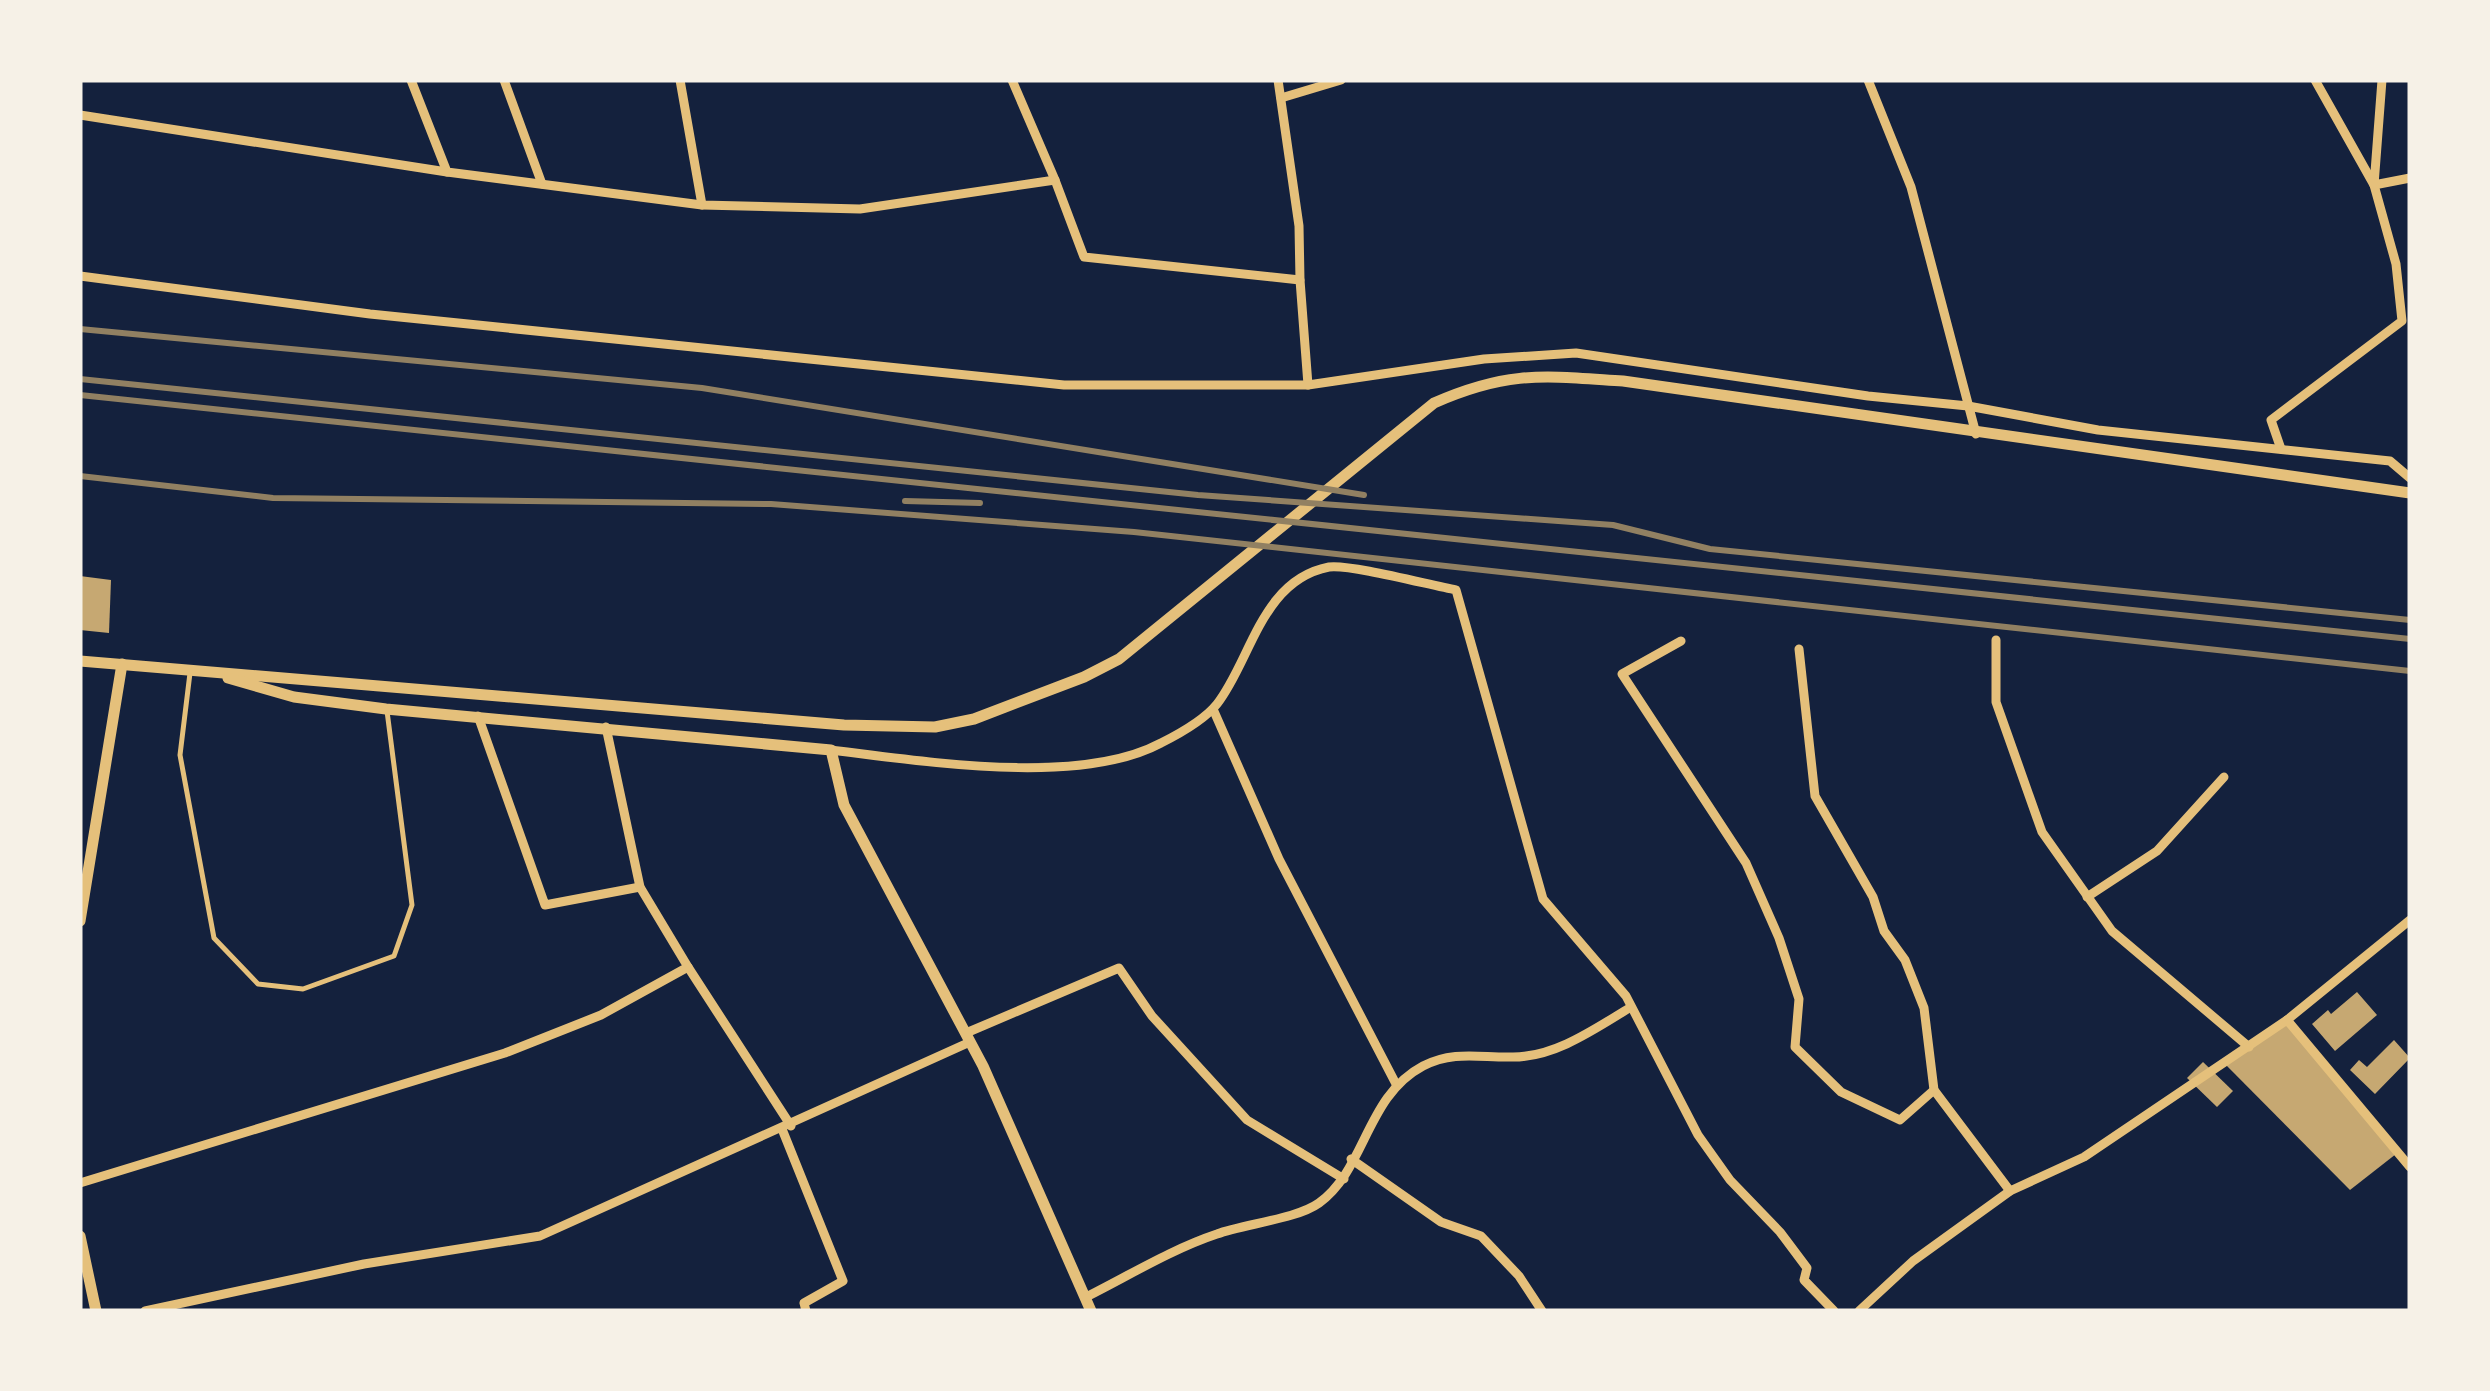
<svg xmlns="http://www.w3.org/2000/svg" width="2490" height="1391" viewBox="0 0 2490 1391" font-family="'Source Sans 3',sans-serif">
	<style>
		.building { fill: #c6a872 }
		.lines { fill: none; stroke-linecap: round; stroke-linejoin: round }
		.service { stroke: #e5c07b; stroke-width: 5 }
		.minor { stroke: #e5c07b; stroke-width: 9 }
		.tertiary { stroke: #e5c07b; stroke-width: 11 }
		.rail { stroke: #918062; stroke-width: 6 }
	</style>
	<rect width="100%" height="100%" fill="#14213d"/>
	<g class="building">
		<polygon points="80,576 111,580 109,633 80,630"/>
		<polygon points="2357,992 2377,1015 2335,1051 2312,1024 2328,1010 2331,1014"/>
		<polygon points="2287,1020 2396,1154 2350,1190 2225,1064"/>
		<polygon points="2394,1040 2410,1058 2375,1094 2350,1070 2359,1060 2367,1067"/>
		<polygon points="2203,1062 2233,1091 2217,1107 2187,1078"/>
	</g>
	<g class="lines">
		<polyline class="service" points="190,673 180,755 214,938 258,984 303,989 394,956 412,905 387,711"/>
		<g class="minor">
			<polyline points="411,80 447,172 702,205 860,209 1055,180 1012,80"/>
			<polyline points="504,80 542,184"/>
			<polyline points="680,80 702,205"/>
			<polyline points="1868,80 1911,187 1976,434"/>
			<polyline points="2382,80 2374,185 2410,178"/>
			<polyline points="1281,98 1341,80"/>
			<polyline points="80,115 447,172"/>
			<polyline points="1055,180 1084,257 1300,280 1299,226 1278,80"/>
			<polyline points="80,276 370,314 1064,385 1308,385"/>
			<polyline points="1300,280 1308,385 1484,359 1576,353 1868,396 1968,406 2098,430 2390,461 2410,478"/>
			<polyline points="2281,449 2271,420 2402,321 2396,264 2374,185 2315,80"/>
			<polyline points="1996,640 1996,702 2042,832 2112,931 2249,1047"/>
			<polyline points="1681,641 1622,674 1746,863 1779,938 1799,999 1795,1047 1841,1092 1900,1120 1934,1090"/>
			<polyline points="1799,649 1815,796 1873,897 1884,931 1905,960 1924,1008 1934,1090 2010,1191"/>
			<polyline points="1213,709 1279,859 1396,1084"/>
			<polyline points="478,716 545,905 640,887"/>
			<path d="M831 750C923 761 1079 787 1161 743 1179 734 1205 719 1217 704 1251 661 1261 580 1329 567 1350 564 1429 585 1456 590L1543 899 1626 996 1698 1135 1730 1180 1780 1232 1807 1268 1804 1280 1834 1311"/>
			<polyline points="2087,897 2157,851 2224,777"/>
			<polyline points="688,967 791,1126"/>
			<polyline points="2287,1020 2410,1167"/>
			<polyline points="966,1033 1119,968 1152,1016 1247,1120 1344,1179"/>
			<polyline points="782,1129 843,1281 804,1303 806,1311"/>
			<polyline points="1351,1159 1441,1222 1481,1236 1519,1276 1542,1311"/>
			<polyline points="80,1183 505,1053 601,1015 688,967 640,887 606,727"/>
			<path d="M1086 1297C1128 1276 1172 1249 1217 1234 1244 1224 1297 1219 1319 1203 1366 1169 1366 1096 1423 1066 1454 1050 1481 1058 1513 1057 1556 1057 1596 1028 1631 1007"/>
			<polyline points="145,1311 364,1264 540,1236 970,1042"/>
			<polyline points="1859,1311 1913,1261 2010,1191 2084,1157 2287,1020 2410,920"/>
		</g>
		<g class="tertiary">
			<path d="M80 661 844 725 935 727 974 719 1084 677 1119 659 1434 403C1509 370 1544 376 1623 381L2410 493"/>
			<polyline points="228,678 294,697 386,709 831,750 844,805 983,1066 1091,1311"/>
			<polyline points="80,921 122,664"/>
			<polyline points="80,1236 96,1311"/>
		</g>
		<g class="rail">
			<polyline points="80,329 702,388 1364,495"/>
			<polyline points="80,379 1198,495 1613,525 1710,549 2410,620"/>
			<polyline points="80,395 2410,639"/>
			<polyline points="80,476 273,498 771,504 1134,532 2410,671"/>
			<polyline points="905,501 980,503"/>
		</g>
	</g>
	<rect width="2490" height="1391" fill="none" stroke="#f6f1e7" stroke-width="165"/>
</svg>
